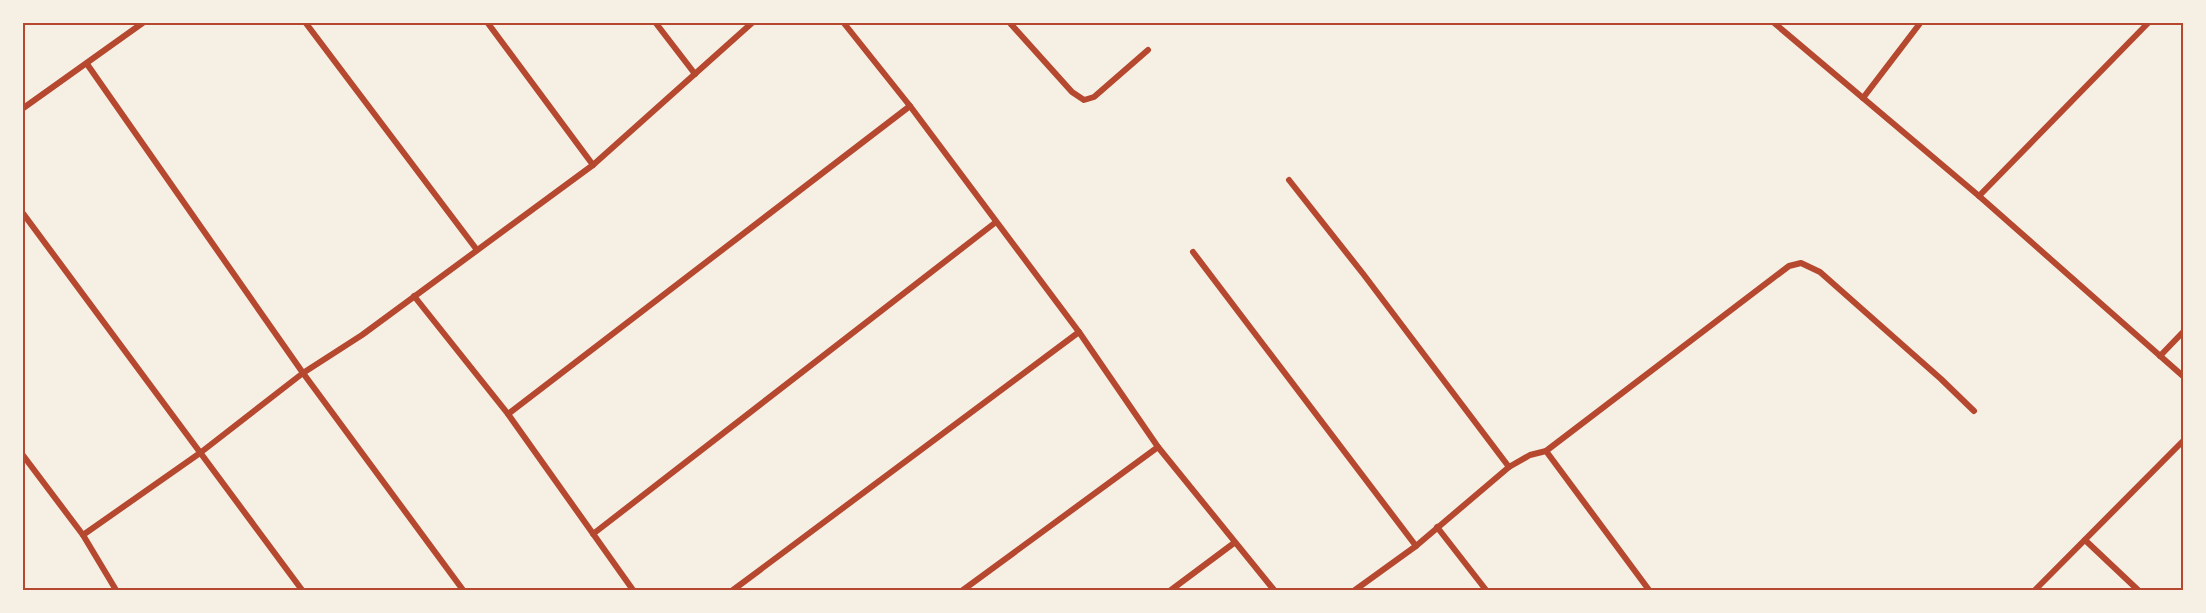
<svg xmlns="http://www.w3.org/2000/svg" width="2206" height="613" viewBox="0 0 2206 613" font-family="Helvetica,sans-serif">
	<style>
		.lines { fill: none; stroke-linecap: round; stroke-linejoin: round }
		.minor { stroke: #b5482f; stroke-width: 6 }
		.neatline { fill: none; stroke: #b5482f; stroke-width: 2 }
	</style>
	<rect width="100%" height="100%" fill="#f6efe4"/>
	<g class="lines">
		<g class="minor">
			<polyline points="305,22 477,250"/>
			<polyline points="487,22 593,165"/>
			<polyline points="655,22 695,74"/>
			<polyline points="843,22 910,106 1079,332 1158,447 1274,590"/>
			<polyline points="1009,22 1072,92 1084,100 1094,97 1148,50"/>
			<polyline points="1773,22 1979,196 2184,377"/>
			<polyline points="87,64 303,373 463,590"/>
			<polyline points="1863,98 1921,22"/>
			<polyline points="22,109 144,22"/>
			<polyline points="1289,180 1364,275 1509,467 1416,546 1355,590"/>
			<polyline points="1979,196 2149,22"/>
			<polyline points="22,212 302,590"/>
			<polyline points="1193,252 1416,546"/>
			<polyline points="414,296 508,414 633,590"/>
			<polyline points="2160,356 2184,331"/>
			<polyline points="508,414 910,106"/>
			<polyline points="1546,451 1789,266 1801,263 1820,272 1941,379 1974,411"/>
			<polyline points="22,454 83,535 116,590"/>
			<polyline points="1509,467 1530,455 1546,451 1649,590"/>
			<polyline points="1437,527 1486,590"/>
			<polyline points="593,534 996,222"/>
			<polyline points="83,535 200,453 303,373 362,335 593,165 753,22"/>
			<polyline points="2085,540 2138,590"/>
			<polyline points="733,590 1079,332"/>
			<polyline points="963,590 1158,447"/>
			<polyline points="1171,590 1234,543"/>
			<polyline points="2035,590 2184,440"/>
		</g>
	</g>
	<rect width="2206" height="613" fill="none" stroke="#f6efe4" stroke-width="48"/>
	<rect x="24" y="24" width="2158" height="565" class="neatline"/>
</svg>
